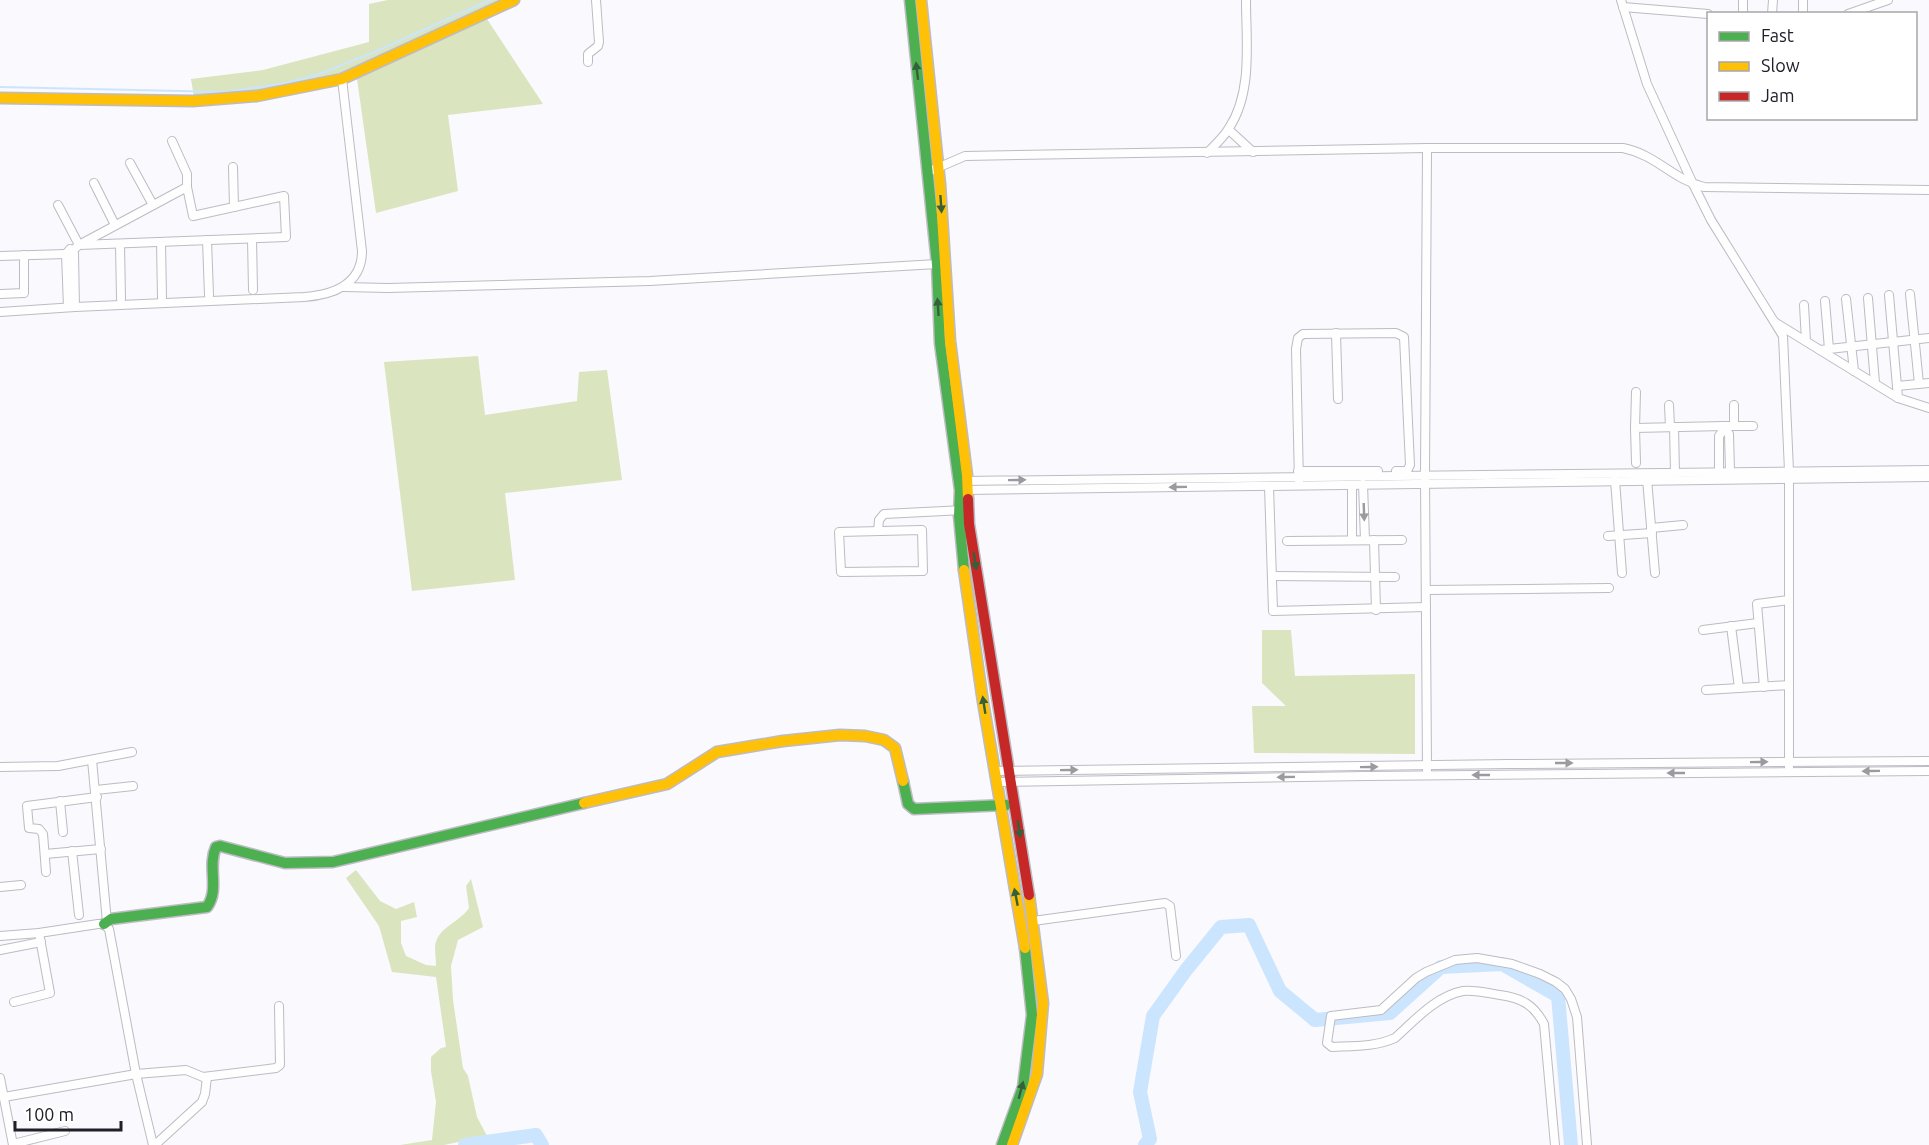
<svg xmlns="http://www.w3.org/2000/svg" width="1929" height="1145" viewBox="0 0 1929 1145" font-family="Ubuntu,sans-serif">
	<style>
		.green { fill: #dae4bf }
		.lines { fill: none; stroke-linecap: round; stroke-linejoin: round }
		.stream { stroke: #cce5fe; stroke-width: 2 }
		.river { stroke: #cce5fe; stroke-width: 14 }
		.street-casing { stroke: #bdbbc3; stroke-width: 10 }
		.fast-casing { stroke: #bdbbc3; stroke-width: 13 }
		.slow-casing { stroke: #bdbbc3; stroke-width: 13 }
		.jam-casing { stroke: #bdbbc3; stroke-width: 13 }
		.street { stroke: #fefeff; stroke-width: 8 }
		.fast { stroke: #4caf50; stroke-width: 10 }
		.slow { stroke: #ffc107; stroke-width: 10 }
		.jam { stroke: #c62828; stroke-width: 10 }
		.oneway { fill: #34603b }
		.oneway2 { fill: #9b9a9f }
	</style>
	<rect width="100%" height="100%" fill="#faf9fd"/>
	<g class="green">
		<polygon points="388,0 506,0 342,75 257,92 194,97 191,79 263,70 369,42 369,4"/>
		<polygon points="487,19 543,104 448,115 458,191 376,213 357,79"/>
		<polygon points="478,356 485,415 577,401 579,372 607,370 622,480 505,493 515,580 412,591 384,362"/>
		<polygon points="1262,630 1291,630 1295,676 1415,674 1415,754 1254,753 1252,706 1286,706 1262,683"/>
		<path d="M356 870 380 901 396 909 414 902 417 917 401 921V943L406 956 426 965 436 966C436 960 435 953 435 947 437 927 459 923 469 908L466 886 471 879 483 927 458 940 451 966 453 1000 463 1068 468 1076 477 1117 487 1136 444 1145H400L432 1140 436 1102 431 1071V1057L441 1048 446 1047 436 977 392 972 379 926 346 878Z"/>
	</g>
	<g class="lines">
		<polyline class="stream" points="0,87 225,92 287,83 322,73 372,53 490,0"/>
		<g class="river">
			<polyline points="465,1145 536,1135 542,1145"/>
			<polyline points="1145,1145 1150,1139 1140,1092 1153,1016 1186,970 1221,927 1249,925 1280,991 1315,1020 1390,1013 1441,967 1502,964 1558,996 1571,1145"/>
		</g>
		<defs>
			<g id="street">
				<polyline points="1621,0 1647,84 1693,184 1711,220 1783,336 1789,471 1789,767"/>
				<polyline points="1623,7 1708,14"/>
				<polyline points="1743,14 1743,0"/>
				<polyline points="1772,14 1773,0"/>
				<polyline points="1803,14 1803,0"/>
				<polyline points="1848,14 1888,0"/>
				<polyline points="588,62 588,54 598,46 599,42 596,0"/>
				<polyline points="1229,130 1253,152"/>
				<polyline points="172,141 187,174 187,187"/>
				<path d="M1207 153C1215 145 1224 137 1229 128 1253 92 1246 41 1246 0"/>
				<polyline points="130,163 153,205"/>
				<polyline points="233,167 234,207"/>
				<path d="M928 172 965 156 1427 148H1623C1657 155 1672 179 1704 187L1929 190"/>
				<polyline points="94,183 115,225"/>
				<polyline points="58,205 79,245 187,187 193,216 284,196 286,237 79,245 72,251"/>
				<polyline points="252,239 253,290"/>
				<polyline points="207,240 209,295"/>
				<polyline points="161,242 162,298"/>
				<polyline points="120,244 121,299"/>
				<polyline points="0,256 66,254"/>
				<polyline points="344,287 388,288 650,281 937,264"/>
				<polyline points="1,294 24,293 24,255"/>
				<polyline points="1910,294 1919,384"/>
				<polyline points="1889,295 1898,398"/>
				<polyline points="1868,298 1875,383"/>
				<polyline points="1846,299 1854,371"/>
				<polyline points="1825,301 1829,349"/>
				<polyline points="1804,305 1806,341"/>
				<polyline points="68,307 66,254 70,249 74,253 75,307"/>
				<path d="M0 312 75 307 304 297C332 295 362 285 362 251L342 79"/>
				<polyline points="1776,323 1898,398 1929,408"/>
				<polyline points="1336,333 1338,399"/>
				<polyline points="1820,350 1929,338"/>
				<polyline points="1897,386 1929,383"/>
				<polyline points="1669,405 1670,427"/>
				<polyline points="1724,426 1734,426 1734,405"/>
				<polyline points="1734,426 1753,426"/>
				<polyline points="1674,427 1675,473"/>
				<polyline points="1635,428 1636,392"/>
				<polyline points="1636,463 1635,428 1724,426 1729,434 1730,472"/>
				<polyline points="1298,471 1378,471"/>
				<polyline points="1719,472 1719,436 1725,428"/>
				<polyline points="1647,479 1655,573"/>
				<polyline points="1615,480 1622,573"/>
				<polyline points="963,481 1929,470"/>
				<polyline points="1299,482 1296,349 1298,338 1303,334 1396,333 1404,337 1410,465 1407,471 1396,471"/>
				<polyline points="1363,484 1365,540"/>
				<polyline points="1352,485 1352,540"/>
				<polyline points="1269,486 1273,611 1426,607"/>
				<polyline points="965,490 1929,477"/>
				<polyline points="1651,528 1683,525"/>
				<polygon points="922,530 923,571 841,572 839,532"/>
				<polyline points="878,531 879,520 884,514 964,510"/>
				<polyline points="1608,536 1652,533"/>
				<polyline points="1374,540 1376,610"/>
				<polyline points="1287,541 1402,540"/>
				<polyline points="1272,576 1395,577"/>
				<polyline points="1426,590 1609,588"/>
				<polyline points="1731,626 1739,688"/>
				<polyline points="1703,630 1758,623"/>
				<polyline points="1764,687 1757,604 1789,600"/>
				<polyline points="1706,690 1789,685"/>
				<polyline points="92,760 107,922"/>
				<polyline points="0,767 58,766 132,752"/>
				<polyline points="995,771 1509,764 1929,761"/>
				<polyline points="1427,771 1425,476 1427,148"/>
				<polyline points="997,782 1367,776 1929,771"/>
				<polyline points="96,790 133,786"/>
				<polyline points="60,801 63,832"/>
				<polyline points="72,851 79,915"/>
				<polyline points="45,854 101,849"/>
				<polyline points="46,872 43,834 39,829 29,828 27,806 97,797"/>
				<polyline points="0,887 21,885"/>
				<polyline points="1033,921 1165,903 1170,906 1176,956"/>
				<polyline points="0,936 39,933 98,924 104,924 109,929 136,1074 153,1145"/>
				<polyline points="0,950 41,942"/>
				<polyline points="14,1002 50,993 39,933"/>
				<polyline points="0,1078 13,1145"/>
				<polyline points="4,1097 136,1074 186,1070 203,1077 276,1068 280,1065 279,1006"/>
				<polyline points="13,1144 65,1131"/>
				<polyline points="155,1145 202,1102 205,1094 207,1077"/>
				<path d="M1555 1145 1544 1024C1534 1005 1522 998 1500 995 1488 993 1475 990 1463 991 1436 996 1414 1021 1395 1038 1375 1047 1353 1046 1332 1047L1327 1043 1331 1016 1381 1010 1416 978 1426 972 1455 960 1477 958 1512 964 1540 974 1556 982 1565 989 1571 999 1577 1017 1587 1145"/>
			</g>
			<g id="fast">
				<polyline points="910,0 937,264 940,343 960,490 959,516 964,570"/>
				<polyline points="903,781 908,804 914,809 1006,805"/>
				<path d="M104 924 111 919 207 907C220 889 207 867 216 847L220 846 285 863 333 862 584 803"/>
				<polyline points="1002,1145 1023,1087 1032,1015 1025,948"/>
			</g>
			<g id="slow">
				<polyline points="921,0 940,184 950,341 967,475 968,499"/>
				<polyline points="0,98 193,101 257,96 342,79 514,0"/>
				<polyline points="964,570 983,702 1025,948"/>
				<polyline points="584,803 667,784 717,752 783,741 840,735 865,736 884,740 895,748 903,781"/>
				<polyline points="1012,1145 1037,1074 1043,1003 1029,895"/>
			</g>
			<polyline id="jam" points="968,499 969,524 1029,895"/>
		</defs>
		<use href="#street" class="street-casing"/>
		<use href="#fast" class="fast-casing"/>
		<use href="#slow" class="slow-casing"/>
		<use href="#jam" class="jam-casing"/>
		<use href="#street" class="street"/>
		<use href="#fast" class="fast"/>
		<use href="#slow" class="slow"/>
		<use href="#jam" class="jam"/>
	</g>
	<defs><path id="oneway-solid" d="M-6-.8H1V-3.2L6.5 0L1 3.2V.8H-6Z" transform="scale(1.5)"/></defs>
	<g class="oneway">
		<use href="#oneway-solid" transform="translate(917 71) rotate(-97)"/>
		<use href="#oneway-solid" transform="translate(941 204) rotate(86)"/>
		<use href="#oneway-solid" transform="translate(938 307) rotate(-94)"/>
		<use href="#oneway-solid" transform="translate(975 561) rotate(81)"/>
		<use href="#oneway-solid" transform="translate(984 705) rotate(-99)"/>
		<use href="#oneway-solid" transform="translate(1019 829) rotate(81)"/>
		<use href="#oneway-solid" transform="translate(1016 897) rotate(-101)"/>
		<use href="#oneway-solid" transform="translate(1021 1090) rotate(-75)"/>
	</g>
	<g class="oneway2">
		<use href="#oneway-solid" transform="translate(1017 480) rotate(-1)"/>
		<use href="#oneway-solid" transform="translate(1178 487) rotate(179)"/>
		<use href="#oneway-solid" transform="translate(1364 512) rotate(88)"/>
		<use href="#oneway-solid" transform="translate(1759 762) rotate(-1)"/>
		<use href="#oneway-solid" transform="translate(1564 763)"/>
		<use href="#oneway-solid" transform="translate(1369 767) rotate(-1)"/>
		<use href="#oneway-solid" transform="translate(1069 770) rotate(-1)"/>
		<use href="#oneway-solid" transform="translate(1871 771) rotate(179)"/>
		<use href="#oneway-solid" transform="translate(1676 773) rotate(180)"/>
		<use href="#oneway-solid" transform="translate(1481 775) rotate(180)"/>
		<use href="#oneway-solid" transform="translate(1286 777) rotate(179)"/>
	</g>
	<rect x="1707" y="12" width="210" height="108" fill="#ffffff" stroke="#a6a6aa" stroke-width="1.5"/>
	<rect x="1719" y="32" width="30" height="9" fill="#4caf50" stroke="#a6a6aa" stroke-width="1.5"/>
	<text x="1761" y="42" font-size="18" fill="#21202a">Fast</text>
	<rect x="1719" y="62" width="30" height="9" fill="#ffc107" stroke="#a6a6aa" stroke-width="1.5"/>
	<text x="1761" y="72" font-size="18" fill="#21202a">Slow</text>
	<rect x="1719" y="92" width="30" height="9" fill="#c62828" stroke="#a6a6aa" stroke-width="1.5"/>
	<text x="1761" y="102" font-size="18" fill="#21202a">Jam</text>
	<path d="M15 1121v9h106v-9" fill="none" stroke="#21202a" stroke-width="3"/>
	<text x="24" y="1121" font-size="18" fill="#21202a" stroke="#ffffff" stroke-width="4.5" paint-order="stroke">100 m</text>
</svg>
